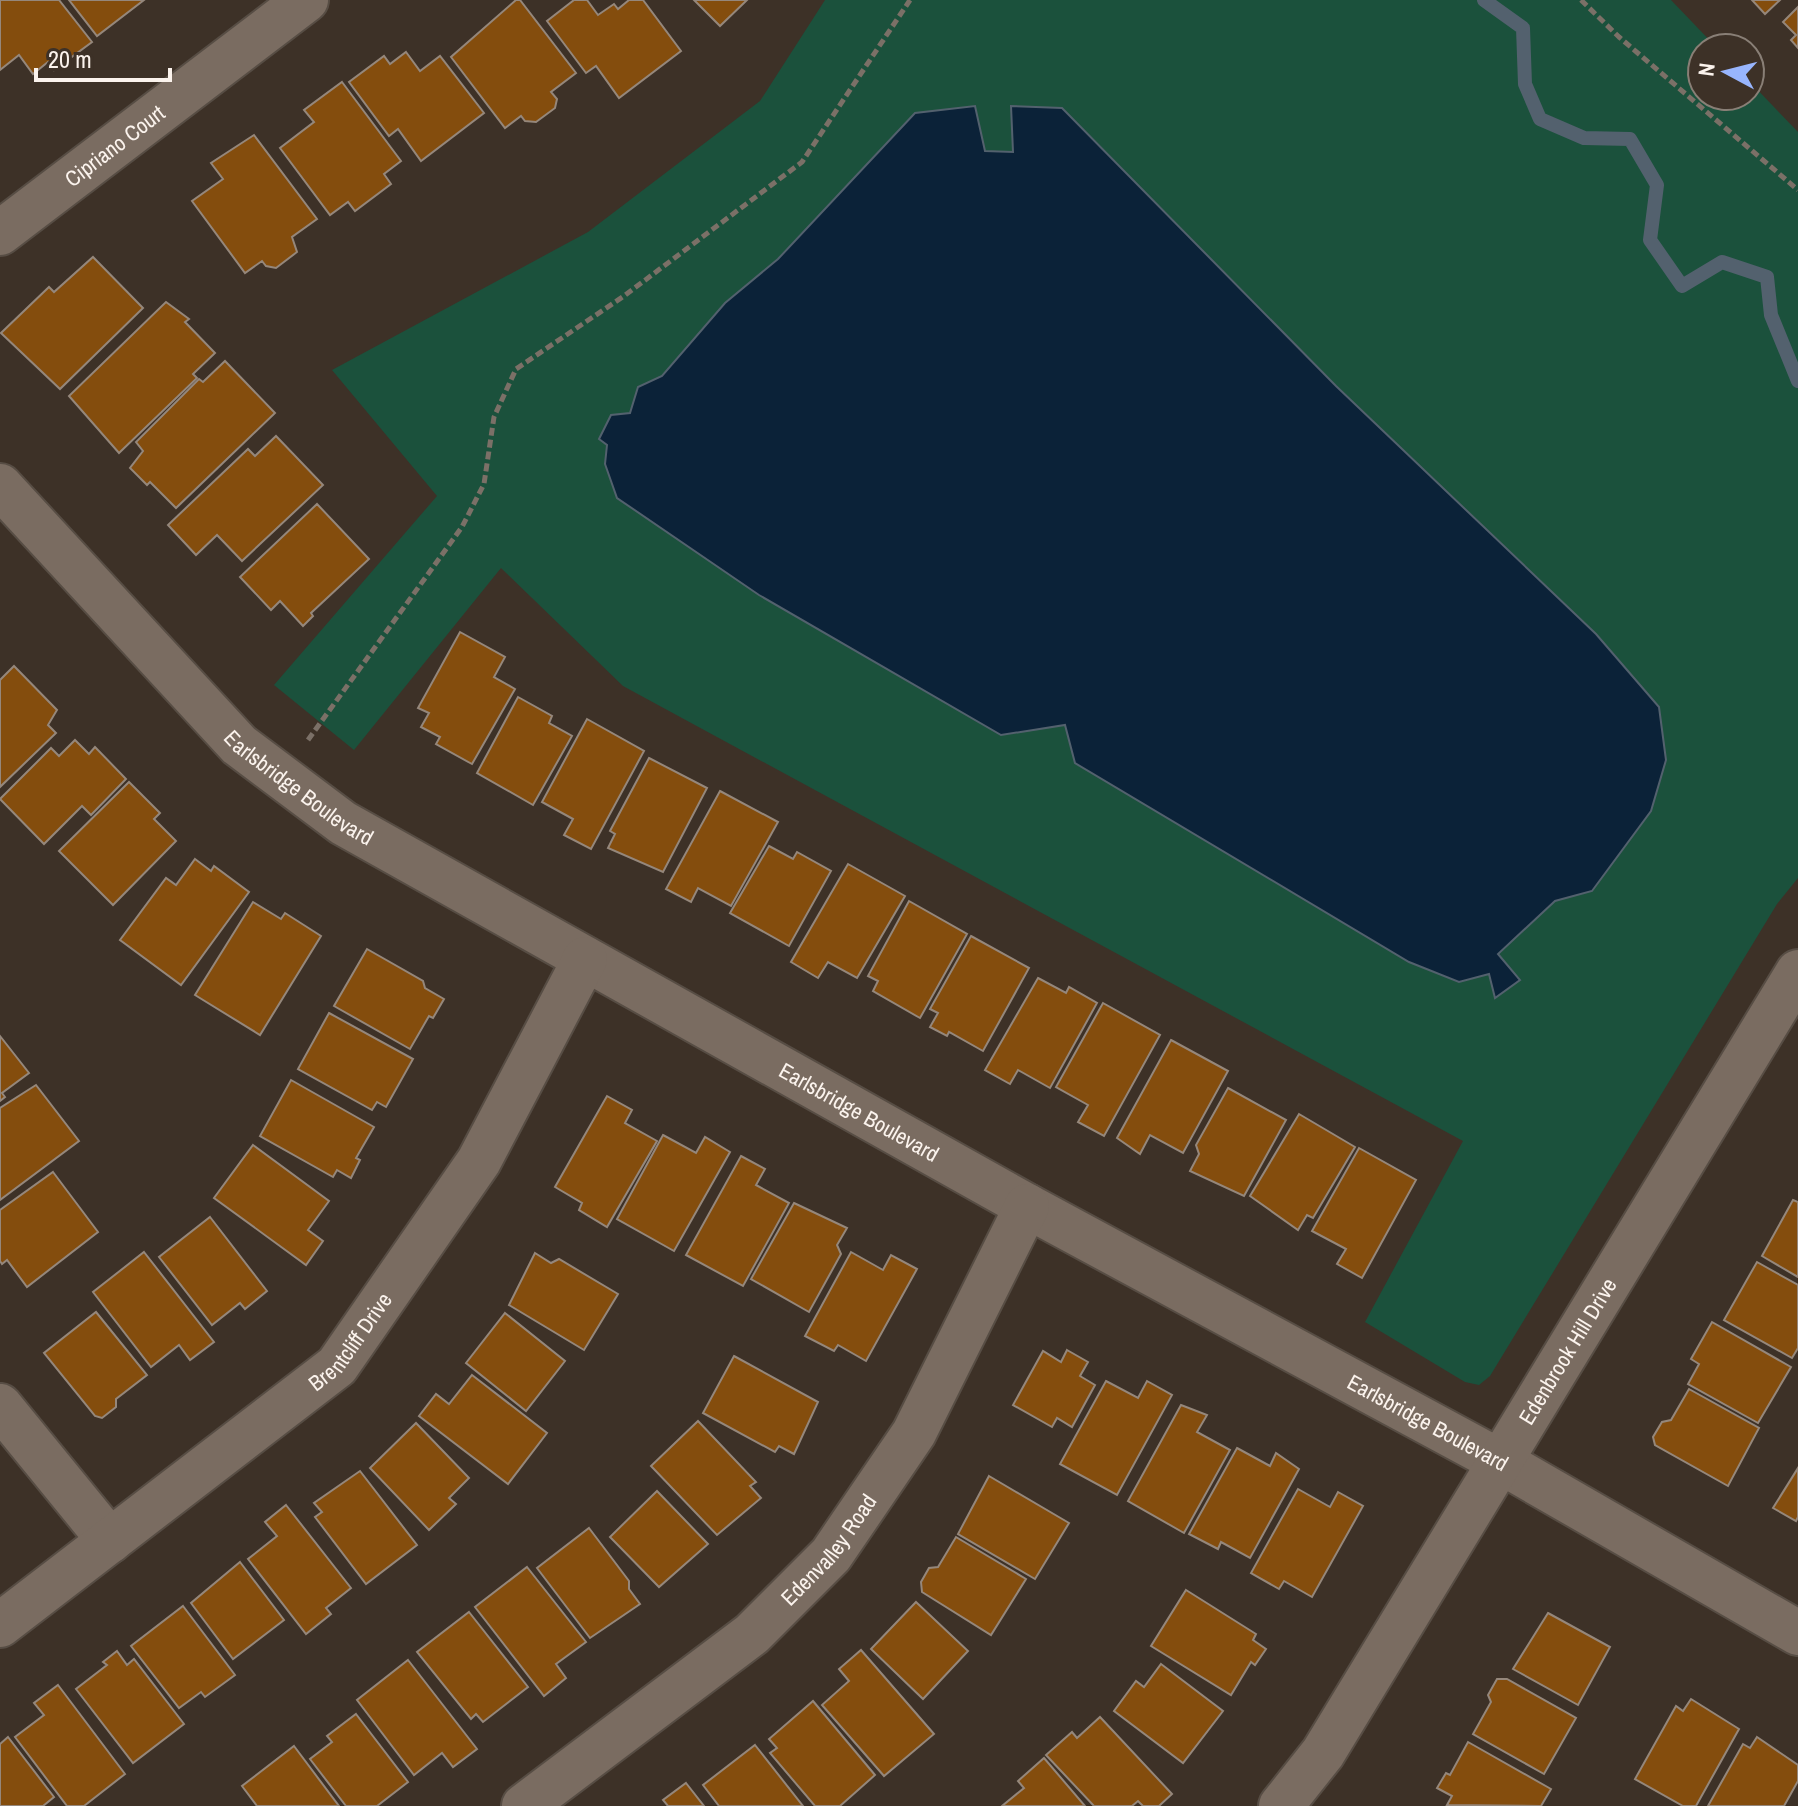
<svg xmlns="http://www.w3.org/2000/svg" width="1798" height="1806" viewBox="0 0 1798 1806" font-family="'Archivo Narrow',sans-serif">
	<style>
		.green { fill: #1b513c }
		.water { fill: #0b2238; stroke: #53616e; stroke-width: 2 }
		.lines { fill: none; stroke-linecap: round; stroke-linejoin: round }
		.stream { stroke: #53616e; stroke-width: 14 }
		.building { fill: #844d0d; stroke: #95877b; stroke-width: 2 }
		.minor-casing { stroke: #574d44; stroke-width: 48 }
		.path { stroke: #7b7067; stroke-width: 5; stroke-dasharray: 8 4; stroke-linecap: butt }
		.minor { stroke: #7a6c61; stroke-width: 44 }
		.labels { text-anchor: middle; stroke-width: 7; stroke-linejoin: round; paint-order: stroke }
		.street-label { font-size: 22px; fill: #fbf3ed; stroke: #3d3127 }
	</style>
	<rect width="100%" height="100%" fill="#3d3127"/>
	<polygon class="green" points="825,0 1671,0 1717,48 1702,48 1702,96 1750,96 1750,82 1798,132 1798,878 1777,904 1490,1376 1479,1385 1465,1382 1365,1322 1463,1141 623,686 501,568 354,750 274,685 437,496 332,370 588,232 760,101"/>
	<polygon class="water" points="975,106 985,151 1013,152 1011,106 1062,108 1336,386 1596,634 1659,707 1666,760 1651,811 1592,891 1555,901 1498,954 1520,980 1495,998 1489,974 1459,982 1409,962 1075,763 1065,725 1001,735 759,595 617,498 605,464 607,445 599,439 611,415 630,413 638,387 662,376 725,303 778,259 915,113"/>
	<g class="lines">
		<polyline class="stream" points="1484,0 1523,28 1525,84 1540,119 1584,138 1630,139 1657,185 1650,240 1682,286 1722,262 1767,277 1771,315 1798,381"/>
	</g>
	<g class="building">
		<polygon points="0,0 59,0 92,42 54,70 48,62 33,74 19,55 0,70"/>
		<polygon points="69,0 144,0 97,36"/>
		<polygon points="516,0 520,0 576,73 551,92 557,99 555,108 536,122 525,121 521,116 505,128 451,57"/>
		<polygon points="574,0 587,0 598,15 614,4 618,9 629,0 643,0 681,51 619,98 596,66 586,73 547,21"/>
		<polygon points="694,0 747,0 720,26"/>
		<polygon points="1752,0 1780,0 1765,14"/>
		<polygon points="1798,7 1798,48 1791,40 1796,35 1783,22"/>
		<polygon points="406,52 420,71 440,56 484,113 421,161 398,129 389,136 349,82 384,56 390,64"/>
		<polygon points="342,82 401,161 384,174 391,184 355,211 348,202 330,215 280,148 314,122 304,110"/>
		<polygon points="254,135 317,219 292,237 297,252 276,268 266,266 262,261 245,273 192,201 223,179 211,163"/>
		<polygon points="93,257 143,308 60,389 1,333 49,287 54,292"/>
		<polygon points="166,302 189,319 185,322 215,353 193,374 197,378 119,453 69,396"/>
		<polygon points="225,361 275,413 176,508 150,482 147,485 130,468 143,451 136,442 199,379 203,382"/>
		<polygon points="276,436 323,485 242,561 217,535 196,555 168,525 248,449 255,456"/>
		<polygon points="317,504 369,559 311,613 313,616 303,626 280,601 271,610 240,577"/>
		<polygon points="460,632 505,657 494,677 515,689 472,764 436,744 440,737 421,727 429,713 418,708"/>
		<polygon points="14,666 57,710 48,725 56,733 0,787 0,680"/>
		<polygon points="518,697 552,716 549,723 572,736 533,805 477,773"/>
		<polygon points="587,719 644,751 591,849 564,835 573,819 542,802"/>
		<polygon points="75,740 89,754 95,747 126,779 91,815 82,806 44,844 0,799 51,748 59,756"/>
		<polygon points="649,758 707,788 663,872 608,848 615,834 610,831"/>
		<polygon points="129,782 160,813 154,819 176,841 113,905 59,851"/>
		<polygon points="720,791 778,822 731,906 698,888 691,902 666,889"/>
		<polygon points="769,846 793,859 797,852 831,871 789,946 730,913"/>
		<polygon points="195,859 211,871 214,866 249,892 181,985 120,940 166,878 176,885"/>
		<polygon points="848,864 905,896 857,978 828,962 818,978 791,962"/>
		<polygon points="909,901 967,934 920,1018 873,991 878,981 868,976"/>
		<polygon points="253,902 281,919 285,913 321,936 260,1035 195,995"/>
		<polygon points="971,936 1029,968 983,1051 949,1032 947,1036 930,1027 938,1013 930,1009"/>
		<polygon points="367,949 423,981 425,988 444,999 433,1018 429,1016 410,1049 334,1006"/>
		<polygon points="1038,978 1066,993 1069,987 1097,1003 1050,1088 1018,1070 1010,1084 985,1070"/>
		<polygon points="1103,1003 1160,1035 1104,1136 1078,1122 1088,1105 1056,1087"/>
		<polygon points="329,1013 413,1059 386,1107 377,1102 372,1110 298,1069"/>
		<polygon points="0,1036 29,1073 2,1093 5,1097 0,1101"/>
		<polygon points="1171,1040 1228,1071 1183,1153 1150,1135 1140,1154 1117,1138"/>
		<polygon points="291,1080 374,1127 356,1158 360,1160 351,1178 337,1170 333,1177 260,1136"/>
		<polygon points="36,1085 79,1141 0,1200 0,1108"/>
		<polygon points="1228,1088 1286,1120 1244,1196 1190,1171 1199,1154 1196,1145"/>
		<polygon points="607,1096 632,1110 625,1123 657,1141 607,1227 579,1210 582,1203 555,1187"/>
		<polygon points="1299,1114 1355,1147 1313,1218 1307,1215 1298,1230 1250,1196"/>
		<polygon points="663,1135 696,1153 705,1137 730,1152 674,1251 617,1219"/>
		<polygon points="253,1145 329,1201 308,1230 323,1241 306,1265 214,1198"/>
		<polygon points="1359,1148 1416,1180 1362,1278 1337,1264 1346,1249 1312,1231"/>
		<polygon points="741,1156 765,1169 756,1185 789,1203 743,1286 686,1255"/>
		<polygon points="53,1172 98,1232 27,1287 7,1260 2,1264 0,1261 0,1210"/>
		<polygon points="1793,1200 1798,1202 1798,1277 1762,1256"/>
		<polygon points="794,1203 847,1228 837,1245 841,1254 809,1312 751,1279"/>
		<polygon points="210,1217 267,1291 245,1309 240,1303 212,1325 159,1257"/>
		<polygon points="144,1252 214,1342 190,1360 179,1345 151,1367 93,1292"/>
		<polygon points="851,1252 883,1270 891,1255 917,1269 866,1361 838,1345 834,1351 805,1336"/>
		<polygon points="535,1253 551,1263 559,1259 618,1294 584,1350 509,1305"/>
		<polygon points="1757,1262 1798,1285 1798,1348 1792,1358 1724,1320"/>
		<polygon points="96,1312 147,1375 116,1399 116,1407 102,1418 95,1416 44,1353"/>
		<polygon points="505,1313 565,1361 526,1411 466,1363"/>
		<polygon points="1712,1322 1791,1367 1758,1423 1688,1384 1699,1364 1691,1359"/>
		<polygon points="1067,1350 1088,1362 1080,1376 1095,1385 1072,1427 1057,1418 1052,1427 1013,1405 1043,1351 1061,1362"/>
		<polygon points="734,1356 818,1402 794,1454 779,1446 775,1452 703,1413"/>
		<polygon points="472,1375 547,1433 508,1484 419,1416 436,1394 449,1404"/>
		<polygon points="1106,1381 1138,1398 1147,1381 1172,1395 1117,1495 1060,1464"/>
		<polygon points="1689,1389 1759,1428 1728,1486 1655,1445 1653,1437 1662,1422 1671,1420"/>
		<polygon points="1181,1405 1207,1415 1197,1432 1230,1450 1184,1533 1128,1501"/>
		<polygon points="698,1421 756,1482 750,1486 761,1498 717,1535 651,1466"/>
		<polygon points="416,1423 469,1478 449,1498 456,1504 429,1530 370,1468"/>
		<polygon points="1237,1448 1270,1466 1276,1453 1299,1469 1250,1558 1221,1542 1218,1549 1189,1534"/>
		<polygon points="1798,1468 1798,1517 1796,1521 1773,1508"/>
		<polygon points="360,1471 417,1545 366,1584 315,1517 322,1512 314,1503"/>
		<polygon points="989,1476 1069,1523 1035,1579 958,1534"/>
		<polygon points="1298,1489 1330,1507 1338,1492 1363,1506 1312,1597 1284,1581 1279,1589 1251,1573"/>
		<polygon points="657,1491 708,1544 659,1587 610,1537"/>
		<polygon points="286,1505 351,1588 326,1608 331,1614 306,1634 248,1559 277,1536 265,1522"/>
		<polygon points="589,1528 629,1581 629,1589 640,1604 590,1638 537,1568"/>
		<polygon points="956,1537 1026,1579 991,1635 922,1592 921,1582 929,1568 938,1567"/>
		<polygon points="240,1562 284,1620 233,1659 191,1603"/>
		<polygon points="527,1567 586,1642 556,1664 566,1678 544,1696 475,1607"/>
		<polygon points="1186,1590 1256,1634 1253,1640 1266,1649 1255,1665 1251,1662 1231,1695 1151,1646"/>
		<polygon points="916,1602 968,1651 923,1699 871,1649"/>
		<polygon points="183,1606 235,1675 205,1697 201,1692 179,1708 131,1646"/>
		<polygon points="469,1612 528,1687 483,1722 476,1714 471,1719 417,1652"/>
		<polygon points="1548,1613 1610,1647 1578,1705 1513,1669"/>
		<polygon points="861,1650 934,1734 884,1776 822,1705 849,1681 839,1669"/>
		<polygon points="117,1651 127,1665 134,1659 184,1724 133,1763 76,1689 107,1665 103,1662"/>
		<polygon points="408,1660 477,1749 453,1767 442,1753 414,1775 357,1700"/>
		<polygon points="1161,1664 1223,1711 1183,1763 1114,1711 1136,1681 1144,1687"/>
		<polygon points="1497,1679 1507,1679 1576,1718 1544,1774 1473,1734 1491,1702 1488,1695"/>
		<polygon points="58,1685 125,1774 84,1806 67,1806 15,1737 44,1715 34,1703"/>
		<polygon points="1691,1699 1739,1729 1696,1806 1683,1806 1635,1779 1676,1706 1683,1711"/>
		<polygon points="813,1701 875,1775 840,1806 815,1806 770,1753 777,1748 769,1739"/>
		<polygon points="356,1714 408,1782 377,1806 346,1806 310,1759 332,1742 327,1736"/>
		<polygon points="1100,1717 1172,1794 1159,1806 1143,1806 1138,1801 1132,1806 1094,1806 1046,1755 1072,1732 1077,1738"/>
		<polygon points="8,1737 54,1797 43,1806 0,1806 0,1744"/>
		<polygon points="1757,1737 1798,1765 1798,1781 1784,1806 1708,1806 1743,1744 1750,1748"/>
		<polygon points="1468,1742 1551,1789 1541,1806 1447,1805 1452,1796 1437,1788 1446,1773 1450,1775"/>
		<polygon points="755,1745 803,1806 719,1806 703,1785"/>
		<polygon points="294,1746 339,1806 257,1806 242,1786"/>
		<polygon points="1044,1758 1085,1806 1002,1806 1024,1788 1018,1781"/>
		<polygon points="686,1783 704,1806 668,1806 663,1800"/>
	</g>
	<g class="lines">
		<defs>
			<g id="minor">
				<path id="s1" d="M0 233 306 0"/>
				<path id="s2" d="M0 486 239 745 343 823 1027 1206 1501 1462 1798 1633"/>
				<polyline points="0,1406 110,1541"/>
				<path id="s3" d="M0 1625 337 1366 479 1161 585 959"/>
				<path id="s4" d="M524 1806 752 1634 831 1555 914 1433 1027 1206"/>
				<path id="s5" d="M1281 1806 1323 1753 1798 972"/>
			</g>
		</defs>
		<use href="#minor" class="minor-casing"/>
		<g class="path">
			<polyline points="1581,0 1619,37 1798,190"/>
			<polyline points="308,740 462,527 484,484 494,417 516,369 624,296 802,162 910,0"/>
		</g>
		<use href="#minor" class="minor"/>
	</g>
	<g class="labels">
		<g class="street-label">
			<text dy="8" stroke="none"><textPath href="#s1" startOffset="144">Cipriano Court</textPath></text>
			<text dy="8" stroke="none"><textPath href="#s2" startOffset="426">Earlsbridge Boulevard</textPath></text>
			<text dy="8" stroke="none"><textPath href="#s2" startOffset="1074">Earlsbridge Boulevard</textPath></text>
			<text dy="8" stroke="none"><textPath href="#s3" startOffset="452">Brentcliff Drive</textPath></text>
			<text dy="8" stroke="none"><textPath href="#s5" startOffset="538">Edenbrook Hill Drive</textPath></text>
			<text dy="8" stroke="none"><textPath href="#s2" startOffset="1722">Earlsbridge Boulevard</textPath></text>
			<text dy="8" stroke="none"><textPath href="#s4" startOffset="400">Edenvalley Road</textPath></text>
		</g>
	</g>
	<g transform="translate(1726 72) rotate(277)"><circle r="38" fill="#3d3127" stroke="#897f76" stroke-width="2"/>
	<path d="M0-6L14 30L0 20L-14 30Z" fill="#98b5fd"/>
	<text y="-12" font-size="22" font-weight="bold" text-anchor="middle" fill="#fbf3ed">N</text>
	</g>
	<path d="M36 68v12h134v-12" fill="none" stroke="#fbf3ed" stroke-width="4"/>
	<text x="48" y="68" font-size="24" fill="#fbf3ed" stroke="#3d3127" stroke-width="6" paint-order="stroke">20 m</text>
</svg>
